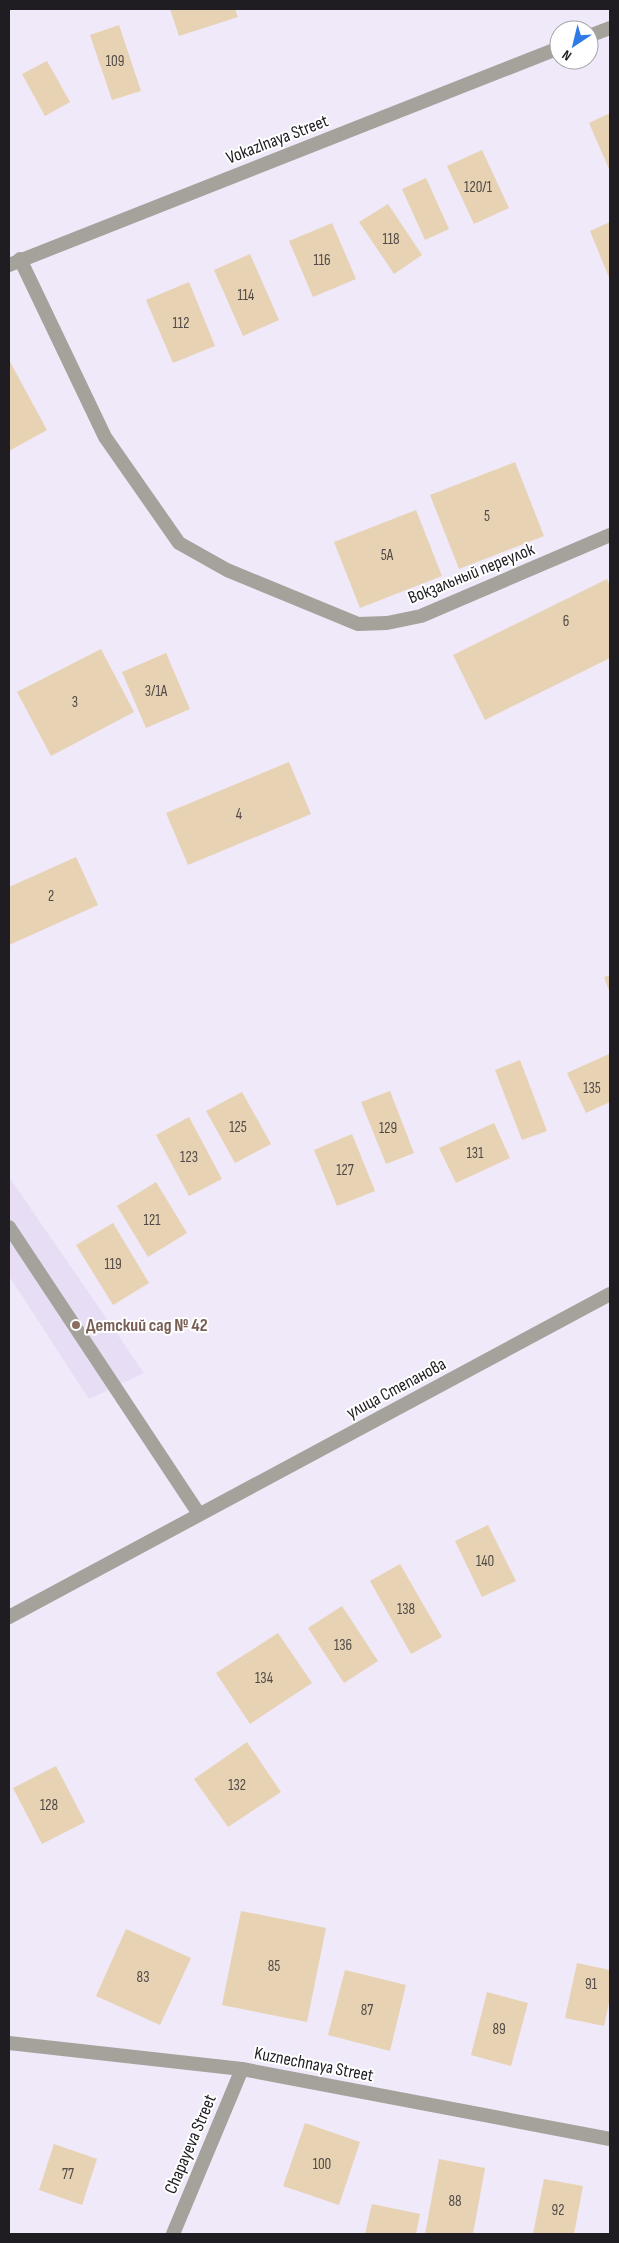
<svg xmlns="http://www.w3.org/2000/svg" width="619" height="2243" viewBox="0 0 619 2243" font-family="'Sofia Sans Condensed',sans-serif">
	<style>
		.built { fill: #e7def5 }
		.building { fill: #e7d3b4 }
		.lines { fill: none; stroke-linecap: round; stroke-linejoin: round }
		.minor { stroke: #a4a29b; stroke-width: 14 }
		.tertiary { stroke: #a4a29b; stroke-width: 14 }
		.education-dot { fill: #8d6e63; stroke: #fff; stroke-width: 2 }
		.labels { text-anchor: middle; stroke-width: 4; stroke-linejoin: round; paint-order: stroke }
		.number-label { font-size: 15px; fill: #514a46 }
		.street-label { font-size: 18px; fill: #1f1d22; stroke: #fff }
		.education-label { font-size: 18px; font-weight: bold; fill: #785e54; stroke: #fff; text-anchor: start }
	</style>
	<rect width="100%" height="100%" fill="#efe9f9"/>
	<polygon class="built" points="9,1177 144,1373 89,1399 9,1276"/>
	<g class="building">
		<polygon points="170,9 235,9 238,17 179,36"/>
		<polygon points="119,25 141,91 112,100 90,35"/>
		<polygon points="47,61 70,102 45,116 22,74"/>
		<polygon points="610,113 610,171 589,123"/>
		<polygon points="482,150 509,208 474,224 447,166"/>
		<polygon points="426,178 449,229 425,240 402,189"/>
		<polygon points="388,204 422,255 394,274 359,222"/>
		<polygon points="610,222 610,280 590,231"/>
		<polygon points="332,223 356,279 313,297 289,241"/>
		<polygon points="250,254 279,320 243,336 214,270"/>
		<polygon points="189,282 215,346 173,363 146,300"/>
		<polygon points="9,360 47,430 9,451"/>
		<polygon points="515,462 544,536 459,569 430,495"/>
		<polygon points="416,510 442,576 360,608 334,542"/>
		<polygon points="607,579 610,586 610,658 485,720 453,655"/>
		<polygon points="101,649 134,712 51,756 17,692"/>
		<polygon points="166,653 190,709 146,728 122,672"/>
		<polygon points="289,762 311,814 188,865 166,813"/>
		<polygon points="76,857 98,905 9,945 9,887"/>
		<polygon points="610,975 610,993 604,977"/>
		<polygon points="609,1054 610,1102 586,1113 567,1073"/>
		<polygon points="520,1060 547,1131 522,1140 495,1070"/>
		<polygon points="390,1091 414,1153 386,1164 361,1102"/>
		<polygon points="242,1092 271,1144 235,1163 206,1111"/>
		<polygon points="189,1117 222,1179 189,1196 156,1135"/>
		<polygon points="494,1123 510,1158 456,1183 439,1148"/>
		<polygon points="352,1134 375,1191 337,1206 314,1150"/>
		<polygon points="156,1182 187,1233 148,1257 117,1206"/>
		<polygon points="113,1223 149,1283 113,1305 76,1245"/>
		<polygon points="488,1525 516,1581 482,1597 455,1541"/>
		<polygon points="400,1564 442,1637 411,1654 370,1581"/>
		<polygon points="342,1606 378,1661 344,1683 308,1628"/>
		<polygon points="278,1633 312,1683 250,1724 216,1673"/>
		<polygon points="247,1742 281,1792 228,1827 194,1779"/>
		<polygon points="56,1766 85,1822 42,1844 13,1788"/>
		<polygon points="241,1911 326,1928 307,2022 222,2005"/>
		<polygon points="126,1929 191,1958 160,2025 96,1996"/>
		<polygon points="577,1963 610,1970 610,1998 604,2026 565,2018"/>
		<polygon points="345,1970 406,1985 390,2051 328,2035"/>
		<polygon points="487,1992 528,2003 511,2066 471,2055"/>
		<polygon points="305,2123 360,2142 339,2205 283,2186"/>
		<polygon points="54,2144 97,2159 82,2205 39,2190"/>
		<polygon points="439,2159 485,2168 473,2234 425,2234"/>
		<polygon points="544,2179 583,2186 574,2234 533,2234"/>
		<polygon points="372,2204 420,2214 416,2234 365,2234"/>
	</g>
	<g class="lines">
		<g class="minor">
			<polyline points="589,36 610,28"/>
			<polyline points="20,259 105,437 179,543 227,570 358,624 387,623 421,616 610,535"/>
			<polyline points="9,265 559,48"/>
			<polyline points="9,1227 199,1514"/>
			<polyline points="9,2043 242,2069 610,2139"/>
			<polyline points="173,2234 242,2069"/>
		</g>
		<polyline class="tertiary" points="9,1617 610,1294"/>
	</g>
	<circle class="education-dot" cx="76" cy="1325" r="5"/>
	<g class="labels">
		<g class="number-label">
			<text x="115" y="66">109</text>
			<text x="478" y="192">120/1</text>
			<text x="391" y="244">118</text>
			<text x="322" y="265">116</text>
			<text x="246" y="300">114</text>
			<text x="181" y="328">112</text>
			<text x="487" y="521">5</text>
			<text x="387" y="560">5А</text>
			<text x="566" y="626">6</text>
			<text x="156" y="696">3/1А</text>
			<text x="75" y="707">3</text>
			<text x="239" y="819">4</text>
			<text x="51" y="901">2</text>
			<text x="592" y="1093">135</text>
			<text x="238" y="1132">125</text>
			<text x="388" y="1133">129</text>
			<text x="475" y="1158">131</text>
			<text x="189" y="1162">123</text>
			<text x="345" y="1175">127</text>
			<text x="152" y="1225">121</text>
			<text x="113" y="1269">119</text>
			<text x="485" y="1566">140</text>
			<text x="406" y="1614">138</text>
			<text x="343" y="1650">136</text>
			<text x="264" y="1683">134</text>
			<text x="237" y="1790">132</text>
			<text x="49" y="1810">128</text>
			<text x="274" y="1971">85</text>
			<text x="143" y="1982">83</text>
			<text x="591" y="1989">91</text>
			<text x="367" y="2015">87</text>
			<text x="499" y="2034">89</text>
			<text x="322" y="2169">100</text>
			<text x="68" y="2179">77</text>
			<text x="455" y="2206">88</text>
			<text x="558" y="2215">92</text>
		</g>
		<g class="street-label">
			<text transform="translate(277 139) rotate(-21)" y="6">Vokazlnaya Street</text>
			<text transform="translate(471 573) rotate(-22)" y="6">Вокзальный переулок</text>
			<text transform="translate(396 1388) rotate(-28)" y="6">улица Степанова</text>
			<text transform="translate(314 2064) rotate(11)" y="6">Kuznechnaya Street</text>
			<text transform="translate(190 2144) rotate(-67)" y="6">Chapayeva Street</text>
		</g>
		<g class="education-label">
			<text x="86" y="1331">Детский сад № 42</text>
		</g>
	</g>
	<rect width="619" height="2243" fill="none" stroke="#1f1d22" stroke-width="20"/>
	<g transform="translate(574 45) rotate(215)"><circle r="24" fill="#ffffff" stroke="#a5a5a7"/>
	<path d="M0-4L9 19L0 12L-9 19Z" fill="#307ae7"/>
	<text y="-8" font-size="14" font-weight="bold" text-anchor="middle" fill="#1f1d22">N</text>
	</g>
</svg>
